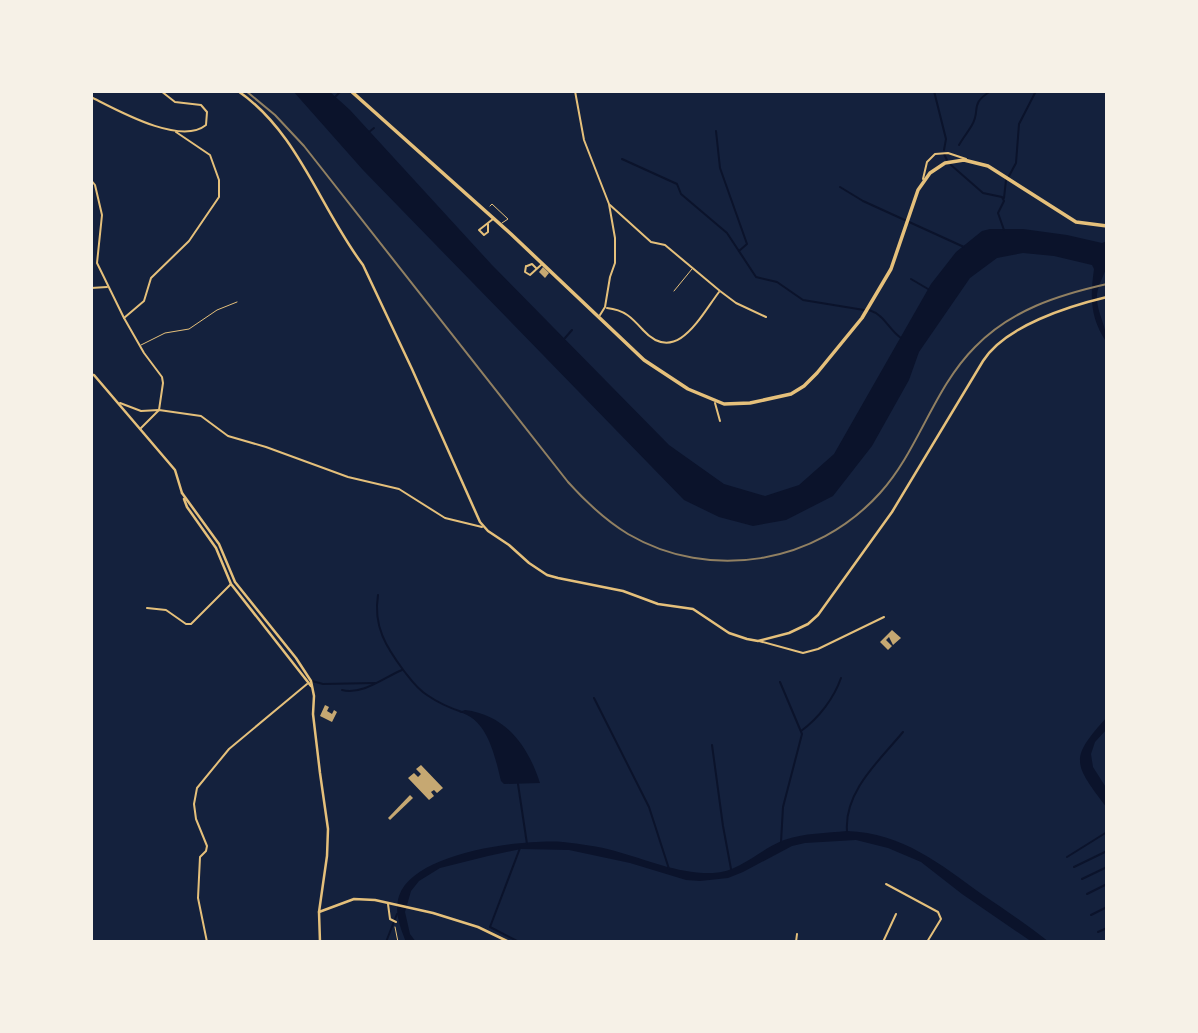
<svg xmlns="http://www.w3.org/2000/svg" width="1198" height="1033" viewBox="0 0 1198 1033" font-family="Poppins,sans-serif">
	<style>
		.water { fill: #0b132b }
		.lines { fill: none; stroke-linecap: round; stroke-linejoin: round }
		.stream { stroke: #0b132b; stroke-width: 2 }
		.building { fill: #c6a872 }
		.path { stroke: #e5c07b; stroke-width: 1 }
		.service { stroke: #e5c07b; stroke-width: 1 }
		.pedestrian { stroke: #e5c07b; stroke-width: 1 }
		.minor { stroke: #e5c07b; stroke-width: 2 }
		.tertiary { stroke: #e5c07b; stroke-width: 2.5 }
		.secondary { stroke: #e5c07b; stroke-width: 2.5 }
		.primary { stroke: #e5c07b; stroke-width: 3.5 }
		.rail { stroke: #918062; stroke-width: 2 }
	</style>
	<rect width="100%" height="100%" fill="#14213d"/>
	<g class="water">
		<path d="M293 91H329L350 110 492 265 669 445 724 484 765 496 799 485 834 454 931 284 956 252 982 231 990 229H1023L1067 235 1102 243 1107 241C1107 248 1108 256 1107 263 1106 274 1098 283 1097 295 1096 312 1107 326 1107 343 1090 318 1090 298 1094 269L1092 265 1054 256 1023 253 997 258 970 278 919 352 909 380 872 446 833 496 786 520 753 526 719 517 684 500 363 170Z"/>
		<path d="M465 710C506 715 528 746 540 783L504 784 501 781C495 757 488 719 459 712Z"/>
		<path d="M1107 717V729L1095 742 1091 754 1093 767 1107 789V808C1073 763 1069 759 1107 717Z"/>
		<path d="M847 831C903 833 940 864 983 895 1005 910 1028 925 1049 942H1032L962 894 921 862 888 848 856 840 805 843 792 846 743 872 728 878 700 881 686 880 630 863 569 850 521 849 488 856 440 868 419 881 411 891 405 912 410 934 416 942H406C400 927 394 912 399 896 414 852 523 839 563 842 580 844 598 846 615 851 648 860 678 874 713 873 740 872 760 849 784 840 804 833 827 833 847 831Z"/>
	</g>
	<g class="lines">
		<g class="stream">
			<polyline points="934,91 946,139 944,150"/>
			<polyline points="335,97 341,91"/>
			<polyline points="716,131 720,168 747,244 739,251"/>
			<polyline points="369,132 374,128"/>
			<path d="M959 145C963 138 968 132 972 125 981 110 969 104 991 91"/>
			<polyline points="944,154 947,160"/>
			<polyline points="622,159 677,184 681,194 727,233 756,277 777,282 803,300 864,310"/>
			<polyline points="951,165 983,193 1002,197 1004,201 998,213 1004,230"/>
			<polyline points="1009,176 1016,163 1019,124 1036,91"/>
			<polyline points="840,187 863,201 964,247"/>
			<polyline points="1004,198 1006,180"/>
			<polyline points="911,279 928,289"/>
			<path d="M869 310C885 315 888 329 901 338"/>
			<polyline points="565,338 572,330"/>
			<path d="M378 595C373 626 386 647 404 671 411 680 417 689 427 695 437 702 450 708 462 712"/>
			<polyline points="312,681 323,684 375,683"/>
			<polyline points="780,682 802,734 783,807 781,842"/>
			<path d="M342 690C363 695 383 678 402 670"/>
			<polyline points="594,698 649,807 669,869"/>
			<path d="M801 731C819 718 834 698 841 678"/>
			<polyline points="712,745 723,826 731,869"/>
			<polyline points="518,784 527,844"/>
			<path d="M847 831C844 791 880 760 903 732"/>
			<polyline points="1067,857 1107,832"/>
			<polyline points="1074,867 1107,851"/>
			<polyline points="1082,879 1107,867"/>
			<polyline points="1087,894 1107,884"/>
			<polyline points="1091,915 1107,907"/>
			<polyline points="1098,932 1107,928"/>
			<polyline points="386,942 397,914"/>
			<polyline points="519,942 490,927 520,848"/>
		</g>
	</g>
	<g class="building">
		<polygon points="543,267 549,273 545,278 539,272"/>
		<polygon points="892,630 901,638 893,645 889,637 886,640 892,646 888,650 880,642"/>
		<polygon points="325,705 329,707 327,711 332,714 334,710 337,712 332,722 320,716"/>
		<polygon points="421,765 443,788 437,793 434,790 431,792 434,796 429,800 408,778 414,773 418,777 421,774 416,769"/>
		<polygon points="410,795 413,798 390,820 388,818"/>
	</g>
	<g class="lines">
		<polyline class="path" points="395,927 398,942"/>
		<polyline class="service" points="141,345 165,333 189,329 217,310 237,302"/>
		<g class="pedestrian">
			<polyline points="490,206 492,204 508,219 502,223"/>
			<polyline points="674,291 692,269"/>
		</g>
		<g class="minor">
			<polyline points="575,91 584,140 609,204 615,238 615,263 610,277 605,307 600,315"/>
			<path d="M91 97C117 110 180 146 206 125L207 112 201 105 175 102 161 91"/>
			<polyline points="923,179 927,162 935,154 948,153 966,159"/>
			<polyline points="91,180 95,185 102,215 97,263 124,318 144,353 162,377 163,383 159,410 140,429"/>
			<polyline points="610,205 651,242 665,245 720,291 736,303 766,317"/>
			<polyline points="488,224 488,232 484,235 479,230 493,219"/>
			<polyline points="526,266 525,272 530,275 541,265"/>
			<polyline points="527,266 532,264 536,268"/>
			<polyline points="91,288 107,287"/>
			<path d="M607 308C625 310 632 318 643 330 676 366 700 317 719 292"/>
			<polyline points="124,318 144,301 151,278 189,241 219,197 219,180 210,155 176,132"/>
			<polyline points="120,403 141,411 159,410 201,416 228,436 266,447 348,477 399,489 445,518 482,527"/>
			<polyline points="715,403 720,421"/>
			<polyline points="147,608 166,610 186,624 191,624 231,584"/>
			<polyline points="759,641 803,653 818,649 884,617"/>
			<polyline points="886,884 938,912 941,919 927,942"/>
			<polyline points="388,904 390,919 396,922"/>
			<polyline points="207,942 198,898 200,857 206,851 207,846 196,819 194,804 197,788 229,749 307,684"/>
			<polyline points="796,942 797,934"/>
			<polyline points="883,942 896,914"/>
		</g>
		<g class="tertiary">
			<path d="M238 91C298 132 320 208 363 265L412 369 480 522 488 531 509 545 529 563 547 575 558 578 623 591 658 604 693 609 729 633 747 639 758 641 789 633 808 624 818 615 892 512 983 361C1005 326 1069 306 1107 297"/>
			<polyline points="319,912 320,942"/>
		</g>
		<g class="secondary">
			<polyline points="91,375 94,375 175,470 182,493"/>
			<polyline points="182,493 219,544 235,582 296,658 311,681 314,696 313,714 320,773 328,829 327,856 319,912 354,899 375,900 433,913 478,927 509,942"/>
			<polyline points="184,499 187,507 216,548 231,584 311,686"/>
		</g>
		<polyline class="primary" points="351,91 511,234 644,360 688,389 724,404 750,403 791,394 804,386 817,373 862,318 891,269 918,190 930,173 945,163 964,160 988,166 1076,222 1107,226"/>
		<path class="rail" d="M246 91 275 115 304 146 568 482C586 502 605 520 628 534 710 582 816 564 880 493 919 450 933 389 975 347 1011 310 1058 295 1107 284"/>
	</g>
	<rect width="1198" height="1033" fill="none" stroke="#f6f1e7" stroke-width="186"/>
</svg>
